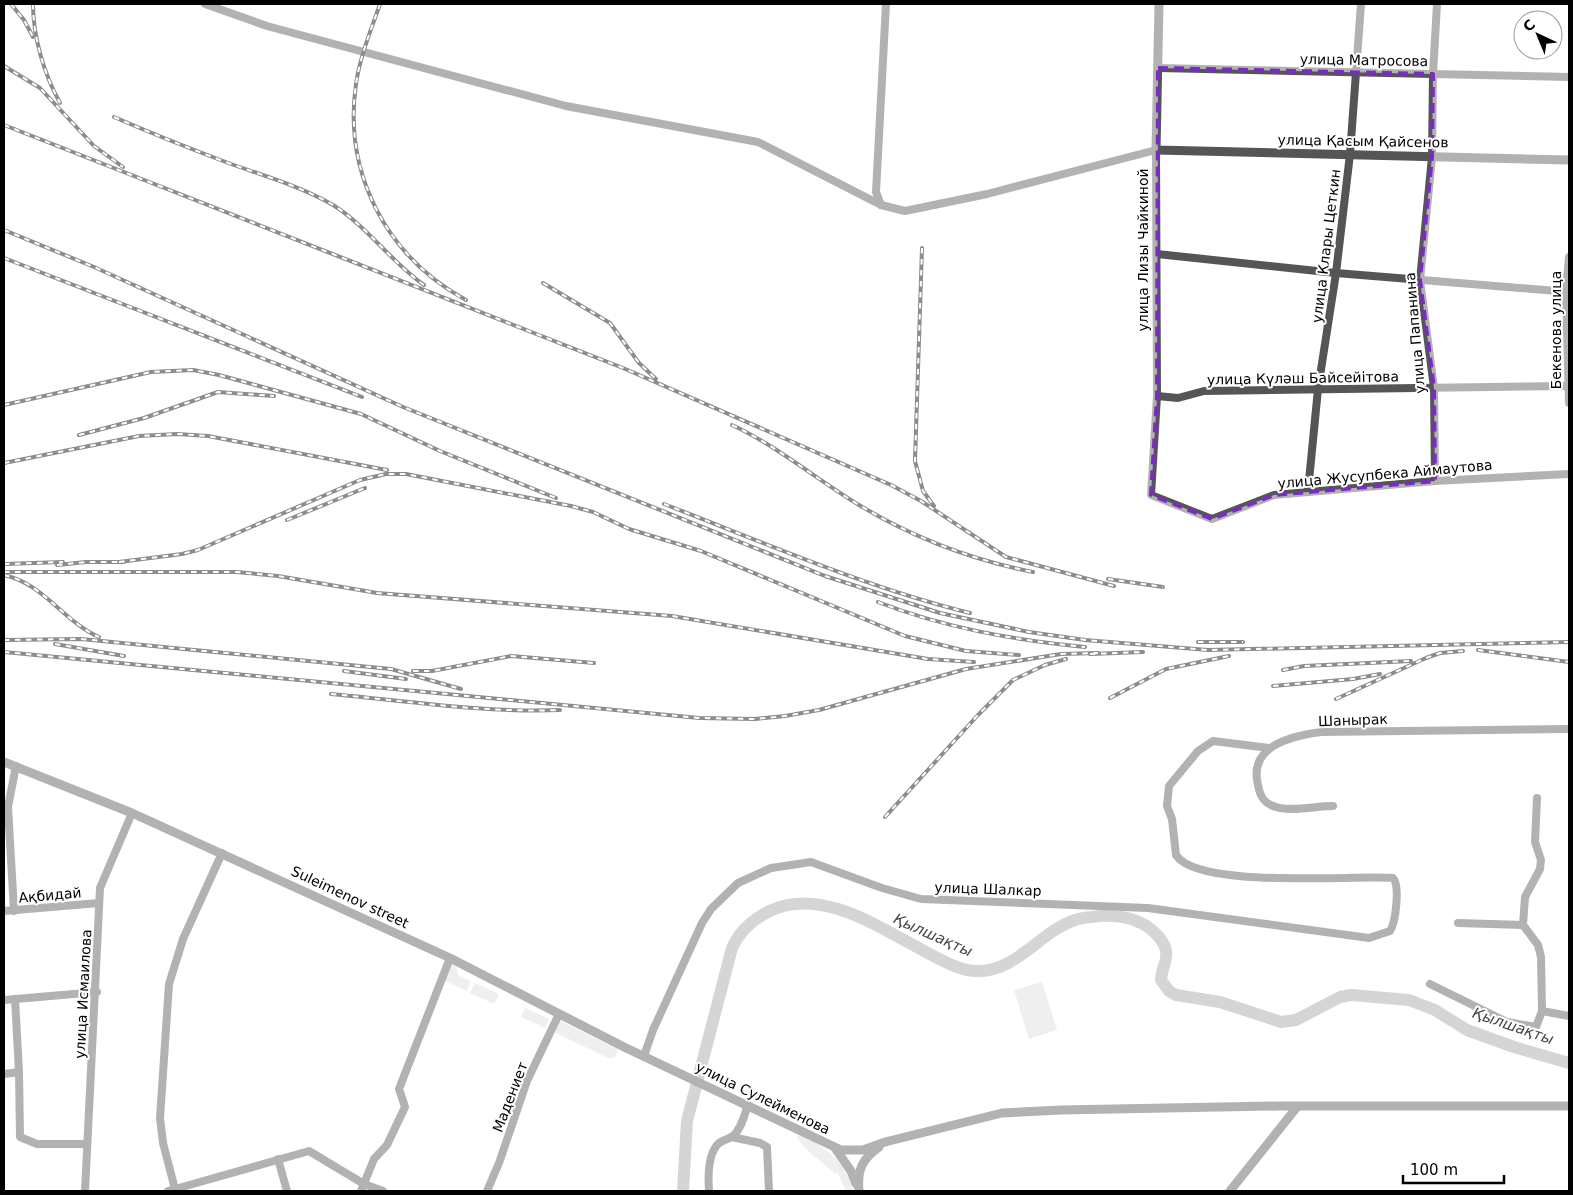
<svg xmlns="http://www.w3.org/2000/svg" width="1573" height="1195" viewBox="0 0 1573 1195" font-family="'DejaVu Sans',sans-serif">
	<style>
		.green { fill: #dcdcdc }
		.lines { fill: none; stroke-linecap: round; stroke-linejoin: round }
		.river { stroke: #a3a3a3; stroke-width: 12 }
		.minor { stroke: #555; stroke-width: 8 }
		.tertiary { stroke: #555; stroke-width: 9 }
		.rail-casing { stroke: #000; stroke-width: 4 }
		.rail { stroke: #fff; stroke-width: 2; stroke-dasharray: 5.5; stroke-linecap: butt }
		.marked { fill: none; stroke: #7b2cbf; stroke-width: 4; stroke-dasharray: 10 6; stroke-linejoin: round }
		.labels { text-anchor: middle; stroke-width: 4; stroke-linejoin: round; paint-order: stroke }
		.street-label { font-size: 14px; fill: #000; stroke: #fff }
		.water-label { font-size: 15px; font-style: italic; fill: #444; stroke: #fff }
	</style>
	<rect width="100%" height="100%" fill="#fff"/>
	<g class="green">
		<polygon points="450,964 456,967 458,975 471,981 467,991 443,980"/>
		<polygon points="1042,982 1057,1030 1029,1039 1014,990"/>
		<polygon points="475,983 499,994 494,1004 470,993"/>
		<polygon points="525,1008 549,1019 545,1028 521,1017"/>
		<polygon points="559,1020 618,1050 616,1056 610,1059 554,1032"/>
		<path d="M800 1134C825 1147 846 1161 853 1191H846L838 1173H834C821 1161 808 1153 797 1138Z"/>
	</g>
	<g class="lines">
		<path class="river" d="M683 1191 687 1121 732 948C740 930 754 918 772 910 822 887 882 929 926 952 941 960 958 970 975 971 1016 973 1039 932 1075 920 1083 917 1093 917 1101 916 1117 915 1131 917 1145 925 1154 931 1164 939 1166 951 1168 961 1161 970 1161 980L1169 991 1176 995 1220 1002 1281 1022 1296 1020 1340 997 1351 995 1409 1000 1435 1010 1467 1030 1514 1047 1569 1063"/>
		<g class="minor">
			<polyline points="205,4 267,26 566,106 758,142 881,205 905,211 987,194 1156,150 1157,396 1151,495 1212,519 1274,495 1435,481 1569,474"/>
			<polyline points="1158,68 1569,77"/>
			<polyline points="881,205 876,192 886,4"/>
			<polyline points="1157,254 1336,273 1569,292"/>
			<polyline points="1569,257 1566,292 1569,403"/>
			<polyline points="1157,396 1178,398 1204,391 1569,386"/>
			<polyline points="1435,481 1434,388 1420,280 1432,157 1433,74 1437,4"/>
			<polyline points="1308,491 1318,389 1336,273 1350,154 1361,4"/>
			<polyline points="1537,798 1535,842 1541,860 1540,869 1525,897 1523,925 1538,945 1541,957 1542,1011"/>
			<path d="M1333 806C1315 806 1292 812 1276 807 1264 804 1260 796 1258 785 1248 746 1291 736 1321 732L1569 729"/>
			<polyline points="4,807 8,807 16,766"/>
			<polyline points="8,807 14,911"/>
			<polyline points="4,911 99,903"/>
			<polyline points="1458,923 1523,925"/>
			<polyline points="1430,984 1507,1022 1536,1027 1542,1011 1569,1016"/>
			<polyline points="15,999 19,1072 20,1137 37,1144 87,1144"/>
			<polyline points="4,1000 97,992"/>
			<path d="M644 1056 653 1030 702 923 711 909 738 883 771 868 811 862 882 888 921 899 1148 908 1369 938 1390 931C1396 922 1400 885 1393 878 1351 875 1198 889 1176 855L1172 819 1167 806 1169 786 1198 751 1213 741 1269 748"/>
			<polyline points="4,1074 19,1072"/>
			<polyline points="732,1137 760,1143 767,1147 769,1191"/>
			<polyline points="278,1159 287,1191"/>
			<polyline points="175,1189 163,1143 160,1118 169,984 183,939 222,853"/>
			<polyline points="85,1191 100,888 132,813"/>
			<polyline points="168,1191 309,1151 364,1184 383,1191"/>
			<polyline points="361,1191 374,1159 387,1145 405,1107 399,1089 450,958"/>
			<polyline points="487,1191 499,1163 527,1081 559,1014"/>
			<path d="M709 1191C708 1177 708 1153 719 1143 723 1140 729 1139 733 1136 742 1128 744 1115 748 1105"/>
		</g>
		<g class="tertiary">
			<polyline points="1159,4 1156,150 1569,160"/>
			<polyline points="4,762 132,813 450,958 624,1047 841,1150 863,1150 885,1142 1002,1113 1061,1110 1278,1106 1569,1106"/>
			<polyline points="835,1148 851,1171 856,1184"/>
			<path d="M859 1191C857 1170 862 1159 879 1147"/>
			<polyline points="1230,1191 1297,1107"/>
		</g>
		<defs>
			<g id="rail">
				<polyline points="11,4 24,20 33,37"/>
				<path d="M33 4C33 37 44 74 60 103"/>
				<path d="M380 4C371 30 360 56 356 84 343 174 387 257 466 300"/>
				<polyline points="4,66 40,88 94,146 123,167"/>
				<path d="M114 117C153 134 191 149 231 164 265 176 302 187 333 205 367 226 391 262 424 285"/>
				<polyline points="4,125 623,368 891,485 921,501 1006,557 1114,586"/>
				<polyline points="4,230 94,267 403,407 825,576 940,613 1029,632 1085,640 1208,650 1569,642"/>
				<polyline points="922,248 915,461 923,491 934,506"/>
				<polyline points="4,258 362,397"/>
				<polyline points="543,283 610,323 639,363 656,379"/>
				<polyline points="4,405 151,372 193,370 219,375 361,414 440,451 556,498"/>
				<path d="M732 425C777 446 816 479 859 505 912 537 972 560 1033 572"/>
				<polyline points="79,435 144,418 218,392 274,396"/>
				<polyline points="4,463 139,436 177,434 208,436 387,470"/>
				<path d="M664 504C765 543 865 587 970 613"/>
				<polyline points="287,520 365,488"/>
				<polyline points="119,562 182,554 198,550 360,480 386,474 406,474 571,506 593,512 629,529 701,551 905,636 966,651 1019,655"/>
				<polyline points="4,564 63,562"/>
				<polyline points="57,565 86,562 124,562"/>
				<polyline points="4,572 237,572 278,576 377,593 672,616 928,659 974,662"/>
				<path d="M4 575C44 584 63 621 99 637"/>
				<polyline points="1108,579 1163,587"/>
				<path d="M878 602C945 628 1014 640 1085 647"/>
				<polyline points="4,640 81,639 391,669 461,689"/>
				<polyline points="1198,642 1243,642"/>
				<polyline points="55,644 124,656"/>
				<polyline points="1478,650 1569,662"/>
				<polyline points="4,652 699,718 755,719 785,716 819,710 966,669 1061,654 1098,653"/>
				<polyline points="1090,654 1143,652"/>
				<polyline points="1283,670 1304,666 1411,661"/>
				<polyline points="344,671 406,679"/>
				<polyline points="413,671 432,671 511,656 594,663"/>
				<polyline points="1273,686 1353,679 1380,674"/>
				<path d="M331 694C407 701 484 713 560 710"/>
				<polyline points="1110,698 1166,669 1229,656"/>
				<polyline points="1336,699 1426,658 1440,653 1463,651"/>
				<polyline points="885,817 978,715 1013,680 1045,665 1066,659"/>
			</g>
		</defs>
		<use href="#rail" class="rail-casing"/>
		<use href="#rail" class="rail"/>
	</g>
	<path d="M0 0H1573V1195H0ZM1158 68 1433 74 1432 157 1420 280 1434 388 1435 481 1274 495 1212 519 1151 495 1157 396Z" fill="#fff" fill-opacity=".55" fill-rule="evenodd"/>
	<path class="marked" d="M1158 68 1433 74 1432 157 1420 280 1434 388 1435 481 1274 495 1212 519 1151 495 1157 396Z"/>
	<g class="labels">
		<g class="street-label">
			<text transform="translate(1364 60) rotate(1)" y="5">улица Матросова</text>
			<text transform="translate(1363 141) rotate(1)" y="5">улица Қасым Қайсенов</text>
			<text transform="translate(1326 246) rotate(-83)" y="5">улица Клары Цеткин</text>
			<text transform="translate(1143 250) rotate(-90)" y="5">улица Лизы Чайкиной</text>
			<text transform="translate(1556 330) rotate(-90)" y="5">Бекенова улица</text>
			<text transform="translate(1415 333) rotate(-95)" y="5">улица Папанина</text>
			<text transform="translate(1303 378) rotate(-1)" y="5">улица Күләш Байсейітова</text>
			<text transform="translate(1385 474) rotate(-5)" y="5">улица Жусупбека Аймаутова</text>
			<text transform="translate(1353 720) rotate(-2)" y="5">Шанырак</text>
			<text transform="translate(988 889) rotate(2)" y="5">улица Шалкар</text>
			<text transform="translate(50 895) rotate(-5)" y="5">Ақбидай</text>
			<text transform="translate(350 897) rotate(25)" y="5">Suleimenov street</text>
			<text transform="translate(83 994) rotate(-87)" y="5">улица Исмаилова</text>
			<text transform="translate(510 1097) rotate(-69)" y="5">Мадениет</text>
			<text transform="translate(763 1098) rotate(26)" y="5">улица Сулейменова</text>
		</g>
		<g class="water-label">
			<text transform="translate(933 935) rotate(24)" y="5">Қылшақты</text>
			<text transform="translate(1513 1026) rotate(19)" y="5">Қылшақты</text>
		</g>
	</g>
	<rect width="1573" height="1195" fill="none" stroke="#000000" stroke-width="10"/>
	<g transform="translate(1538 35) rotate(316)"><circle r="24" fill="#ffffff" stroke="#999999"/>
	<path d="M0-4L9 19L0 12L-9 19Z" fill="#000000"/>
	<text y="-8" font-size="14" font-weight="bold" text-anchor="middle" fill="#000000">С</text>
	</g>
	<path d="M1403 1175v8h101v-8" fill="none" stroke="#000000" stroke-width="2.5"/>
	<text x="1410" y="1175" font-size="15" fill="#000000" stroke="#ffffff" stroke-width="4" paint-order="stroke">100 m</text>
</svg>
